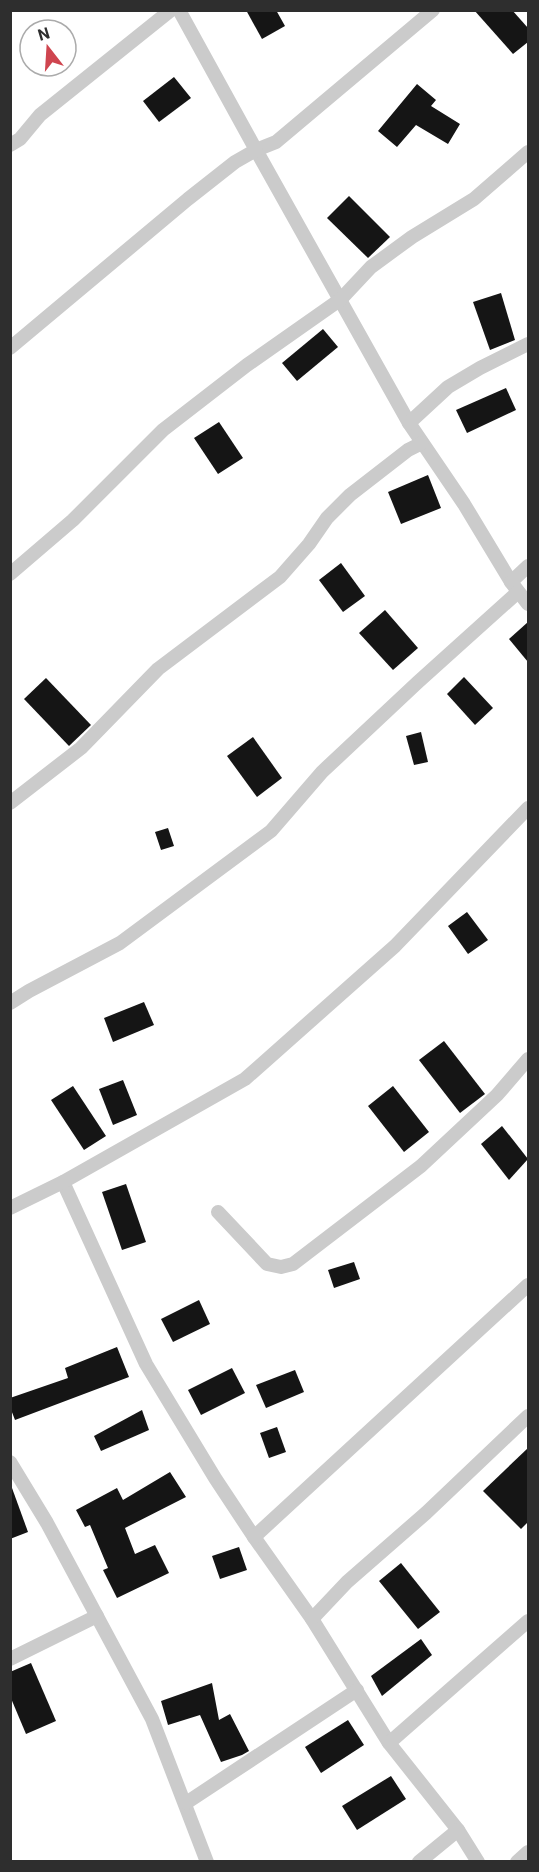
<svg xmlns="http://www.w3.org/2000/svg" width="539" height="1872" viewBox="0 0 539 1872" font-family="Roboto,sans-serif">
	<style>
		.building { fill: #151515 }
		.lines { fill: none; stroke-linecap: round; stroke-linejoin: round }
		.minor { stroke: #cbcbcb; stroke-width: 14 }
	</style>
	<rect width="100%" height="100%" fill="#fff"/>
	<g class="building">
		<polygon points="246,10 276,10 285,26 262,39"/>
		<polygon points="474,10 512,10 528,28 528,42 513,54"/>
		<polygon points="174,77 191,98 159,122 143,101"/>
		<polygon points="417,84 436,100 431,106 460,124 448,144 416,125 397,147 378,131"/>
		<polygon points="349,196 390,237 368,258 327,218"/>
		<polygon points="501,293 515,340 490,350 473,302"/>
		<polygon points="323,329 338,347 297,381 282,363"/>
		<polygon points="506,388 516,410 467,433 456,410"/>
		<polygon points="219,422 243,458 218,474 194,438"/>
		<polygon points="428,475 441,508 401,524 388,492"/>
		<polygon points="341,563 365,596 343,612 319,580"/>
		<polygon points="385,610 418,648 393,670 359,633"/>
		<polygon points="528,622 528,662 509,639"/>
		<polygon points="464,677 493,708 475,725 447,694"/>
		<polygon points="46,678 91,725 69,746 24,699"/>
		<polygon points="421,732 428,762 414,765 406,736"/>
		<polygon points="253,737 282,778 257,797 227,756"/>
		<polygon points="168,828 174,846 161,850 155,832"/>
		<polygon points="467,912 488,940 468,954 448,926"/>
		<polygon points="144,1002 154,1025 113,1042 104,1018"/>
		<polygon points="444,1041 485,1094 460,1113 419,1060"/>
		<polygon points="123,1080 137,1115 113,1125 99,1089"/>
		<polygon points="73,1086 106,1136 84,1150 51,1100"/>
		<polygon points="393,1086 429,1132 404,1152 368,1106"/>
		<polygon points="502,1126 528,1159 509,1180 481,1144"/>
		<polygon points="126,1184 146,1242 122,1250 102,1192"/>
		<polygon points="354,1262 360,1279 334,1288 328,1270"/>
		<polygon points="199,1300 210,1324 173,1342 161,1319"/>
		<polygon points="117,1347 129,1377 15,1420 10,1407 10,1398 68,1378 65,1368"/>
		<polygon points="232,1368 245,1393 201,1415 188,1390"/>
		<polygon points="295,1370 304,1392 266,1408 256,1385"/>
		<polygon points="142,1410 149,1430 101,1451 94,1436"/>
		<polygon points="277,1427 286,1452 269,1458 260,1433"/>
		<polygon points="528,1448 528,1522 521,1529 483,1491"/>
		<polygon points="170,1472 186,1497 125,1528 135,1554 155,1545 169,1573 117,1598 103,1570 108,1568 90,1525 85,1527 76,1510 117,1488 123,1500"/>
		<polygon points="12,1488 28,1532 10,1539 10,1489"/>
		<polygon points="239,1547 247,1570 220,1579 212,1556"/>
		<polygon points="401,1563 440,1612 418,1629 379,1581"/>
		<polygon points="421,1639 432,1655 382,1696 371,1676"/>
		<polygon points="31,1663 56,1721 26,1734 10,1696 10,1672"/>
		<polygon points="212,1683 219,1720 230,1714 249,1751 242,1755 221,1762 200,1715 168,1725 161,1701"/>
		<polygon points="348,1720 364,1745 321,1773 305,1747"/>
		<polygon points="391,1776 406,1799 357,1830 342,1806"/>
	</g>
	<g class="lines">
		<g class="minor">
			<polyline points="433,10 276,142 256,150 409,423 464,504 511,582 528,604"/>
			<polyline points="10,145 20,139 40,115 171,10"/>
			<polyline points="10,348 188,199 235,162 256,150 179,10"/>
			<polyline points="409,423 448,387 480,368 528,344"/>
			<polyline points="10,574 73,520 163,430 247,365 341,299 371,267 412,237 474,199 528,152"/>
			<polyline points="511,582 528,566"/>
			<polyline points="10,803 81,748 158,669 280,577 309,544 327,518 350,495 408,450 422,443"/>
			<polyline points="10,1003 29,991 120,943 271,831 322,772 418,682 518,592"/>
			<polyline points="63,1182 146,1364 215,1478 254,1537 312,1619 389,1743 458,1830 478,1862"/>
			<polyline points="10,1208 63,1182 245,1079 395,946 528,808"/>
			<polyline points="218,1212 267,1264 281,1267 293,1264 421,1166 497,1095 528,1059"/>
			<polyline points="10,1462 47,1523 152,1719 207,1862"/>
			<polyline points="254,1537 528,1285"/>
			<polyline points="312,1619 347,1582 426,1513 528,1416"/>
			<polyline points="10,1659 97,1616"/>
			<polyline points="389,1743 528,1621"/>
			<polyline points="186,1803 357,1690"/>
			<polyline points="419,1862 458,1830"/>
			<polyline points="517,1862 528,1852"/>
		</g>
	</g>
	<rect width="539" height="1872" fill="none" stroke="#2e2e2e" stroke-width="24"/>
	<g transform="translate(48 48) rotate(343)"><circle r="28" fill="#ffffff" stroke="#ababab" stroke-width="1.5"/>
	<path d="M0-4.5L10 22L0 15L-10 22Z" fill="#cf454f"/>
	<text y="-9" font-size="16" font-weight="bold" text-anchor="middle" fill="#2e2e2e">N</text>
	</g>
</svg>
